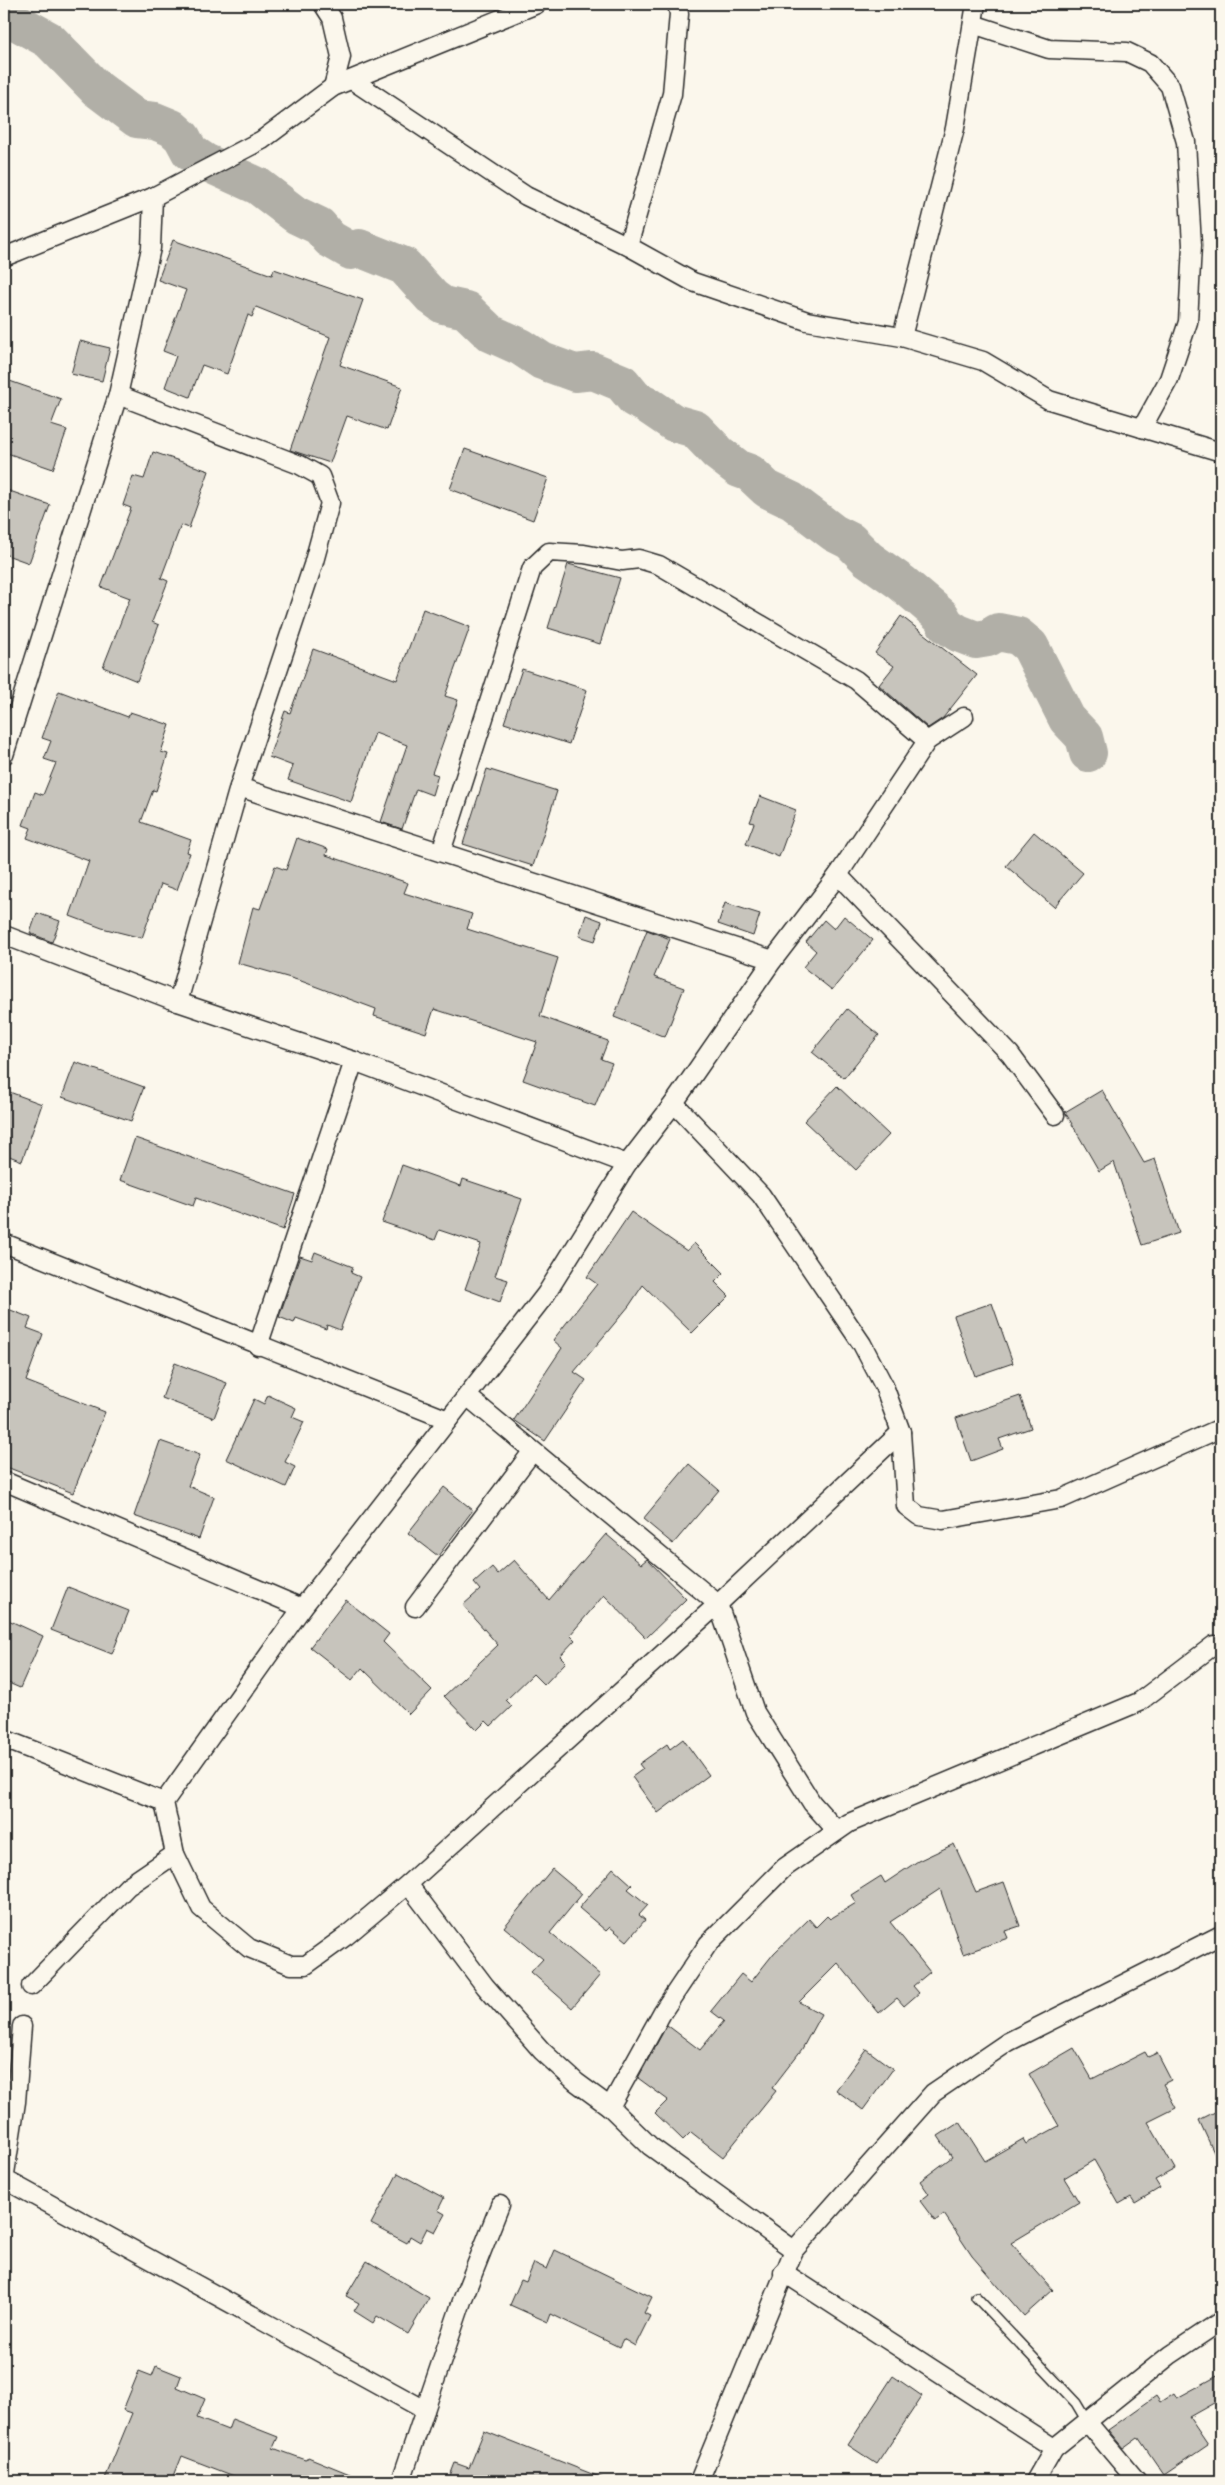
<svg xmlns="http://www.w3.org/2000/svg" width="1225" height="2485" viewBox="0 0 1225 2485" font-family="'Shantell Sans',sans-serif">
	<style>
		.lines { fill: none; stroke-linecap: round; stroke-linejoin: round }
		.river { stroke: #b1afa7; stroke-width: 38 }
		.building { fill: #c7c4bc; stroke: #2b2b2b }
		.lane-casing { stroke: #2b2b2b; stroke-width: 12 }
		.street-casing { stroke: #2b2b2b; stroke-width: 21 }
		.lane { stroke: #fbf7ec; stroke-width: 9 }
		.street { stroke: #fbf7ec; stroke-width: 18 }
	</style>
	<rect width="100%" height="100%" fill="#fbf7ec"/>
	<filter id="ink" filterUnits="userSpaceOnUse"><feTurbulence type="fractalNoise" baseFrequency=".02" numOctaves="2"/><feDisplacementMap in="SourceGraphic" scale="10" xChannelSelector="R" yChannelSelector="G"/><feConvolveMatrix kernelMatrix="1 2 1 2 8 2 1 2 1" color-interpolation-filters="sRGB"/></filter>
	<g filter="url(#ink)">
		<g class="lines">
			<polyline class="river" points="4,15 49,40 96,88 137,119 155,121 172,128 182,137 190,152 205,162 258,186 296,215 319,226 330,239 351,251 359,248 404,266 432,297 443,305 466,310 490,333 521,347 542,361 575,373 593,371 622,383 635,399 646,404 674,423 695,429 718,453 739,469 750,473 767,489 792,501 834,533 850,541 868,559 902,583 941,616 946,625 958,633 976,640 988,638 998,632 1018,636 1030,646 1067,719 1084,737 1088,753"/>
		</g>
		<g class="building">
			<polygon points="173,240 272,275 274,269 363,300 340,365 402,387 387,430 347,416 330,463 290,450 330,337 256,307 252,317 248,315 227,374 202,365 190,397 165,387 176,356 163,351 186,290 158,280"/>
			<polygon points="80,341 110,348 102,381 71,374"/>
			<polygon points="4,379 61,399 51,425 67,430 53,469 4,452"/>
			<polygon points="465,449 548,478 533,520 450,489"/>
			<polygon points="153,452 209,471 189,528 181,525 161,578 168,581 152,622 159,625 137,681 103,667 130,598 101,587 131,508 123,505 133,476 144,479"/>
			<polygon points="4,489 50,505 29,563 4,554"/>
			<polygon points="568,564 620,578 600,644 548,628"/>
			<polygon points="423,609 470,627 445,696 458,700 432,773 438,775 432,795 416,789 402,829 381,822 407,745 375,733 351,802 288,780 293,766 269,757 285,711 290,713 313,649 397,680"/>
			<polygon points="901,616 977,675 943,718 928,728 879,685 894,666 875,653"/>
			<polygon points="522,669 587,690 569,744 504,723"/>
			<polygon points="59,691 128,717 130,712 170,725 161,752 168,754 156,791 153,790 141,822 191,840 187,852 190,853 177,890 161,884 142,938 102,928 70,916 89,861 27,838 31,828 23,825 35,792 43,795 56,763 44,759 51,741 42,738"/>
			<polygon points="487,769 557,791 533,866 463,844"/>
			<polygon points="760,796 796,810 779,857 746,844 754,823 750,822"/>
			<polygon points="1034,832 1083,873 1054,907 1006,866"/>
			<polygon points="297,838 328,849 326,855 408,883 404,893 472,914 467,929 558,958 540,1016 608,1041 601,1059 612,1063 595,1106 523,1080 537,1042 434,1009 426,1033 374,1016 376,1009 301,981 238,963 253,907 260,909 275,866 286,870"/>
			<polygon points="725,903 760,914 753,936 718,924"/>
			<polygon points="37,913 60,921 52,942 30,933"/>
			<polygon points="586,915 602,921 595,941 579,936"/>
			<polygon points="844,916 873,940 832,990 803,967 816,951 806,942 824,920 834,929"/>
			<polygon points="647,930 670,939 654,977 684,988 665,1037 614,1017"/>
			<polygon points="847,1009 879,1035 844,1078 812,1052"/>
			<polygon points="75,1062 144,1087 131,1121 62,1097"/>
			<polygon points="837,1086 889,1135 856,1170 804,1121"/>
			<polygon points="4,1090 42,1104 22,1161 4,1154"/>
			<polygon points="1102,1090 1144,1163 1155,1159 1179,1233 1142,1245 1114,1162 1099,1171 1065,1112"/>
			<polygon points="135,1138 295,1194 283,1230 196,1198 193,1206 120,1180"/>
			<polygon points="402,1165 461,1186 463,1179 522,1199 495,1276 508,1280 500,1302 465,1289 481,1244 439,1230 435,1240 382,1222"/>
			<polygon points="631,1212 687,1251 694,1243 724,1273 715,1282 729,1296 692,1333 643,1285 629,1306 574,1372 586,1380 545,1441 514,1420 562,1348 553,1340 597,1284 587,1277"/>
			<polygon points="315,1252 353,1267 351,1273 360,1277 340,1330 327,1325 326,1329 296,1318 294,1323 279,1317 300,1256 312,1260"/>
			<polygon points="992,1303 1013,1363 975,1376 954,1316"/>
			<polygon points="8,1309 31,1318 27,1328 43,1334 26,1381 105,1412 73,1493 4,1466 4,1320"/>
			<polygon points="175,1363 227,1383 214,1418 162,1398"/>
			<polygon points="268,1395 296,1408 292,1417 304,1422 285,1462 295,1467 286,1487 226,1459 254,1399 264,1404"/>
			<polygon points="1020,1396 1031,1428 999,1439 1003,1449 971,1461 956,1418"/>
			<polygon points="160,1441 200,1455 188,1486 214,1497 199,1539 134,1516"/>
			<polygon points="689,1464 719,1490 673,1544 643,1519"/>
			<polygon points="444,1487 473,1510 438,1556 408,1533"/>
			<polygon points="606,1534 641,1564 647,1559 686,1599 646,1638 604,1595 570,1635 575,1640 560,1656 566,1662 544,1685 533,1674 506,1700 512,1706 491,1726 486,1721 477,1730 444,1696 498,1645 463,1605 480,1590 474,1583 492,1567 498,1574 514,1560 549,1600"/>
			<polygon points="68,1587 129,1611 112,1654 51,1630"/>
			<polygon points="346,1600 389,1634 383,1642 432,1690 409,1714 362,1668 352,1680 310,1647"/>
			<polygon points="4,1618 43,1636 20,1688 4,1681"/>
			<polygon points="683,1739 709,1775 658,1813 632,1777 643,1769 639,1764 667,1744 670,1749"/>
			<polygon points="954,1844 976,1892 1004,1882 1020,1926 1005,1931 1008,1938 963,1954 940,1889 890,1922 930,1972 913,1986 919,1993 904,2006 897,1998 879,2013 838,1963 799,2002 821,2014 802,2049 772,2088 776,2091 723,2157 691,2132 683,2140 655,2113 668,2100 638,2078 667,2025 700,2050 724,2021 711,2011 741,1974 751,1982 774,1953 809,1919 816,1927 827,1916 830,1919 856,1903 851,1895 881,1876 885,1883 918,1861"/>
			<polygon points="613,1868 632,1885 628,1889 648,1905 639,1915 645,1920 627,1941 610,1927 606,1931 579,1908"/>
			<polygon points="552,1869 582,1894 550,1933 600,1975 572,2008 531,1972 543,1959 504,1927"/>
			<polygon points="1074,2048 1092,2079 1145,2052 1148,2057 1157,2053 1171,2080 1163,2084 1176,2108 1148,2122 1175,2169 1155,2180 1160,2188 1135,2203 1131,2197 1119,2204 1094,2160 1064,2178 1079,2202 1011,2243 1053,2290 1024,2316 972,2256 944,2214 935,2221 920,2201 929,2194 920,2181 952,2157 938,2136 960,2122 985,2161 1023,2139 1026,2144 1059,2126 1029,2074"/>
			<polygon points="866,2049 893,2069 863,2110 836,2090"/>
			<polygon points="1221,2109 1221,2168 1199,2120"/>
			<polygon points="398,2173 444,2198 438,2210 445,2214 435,2232 427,2228 420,2242 410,2236 407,2243 371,2224"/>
			<polygon points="555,2250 652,2297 644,2313 650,2316 635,2346 623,2339 619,2347 551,2314 548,2322 510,2305 521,2280 526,2282 534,2263 547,2269"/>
			<polygon points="367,2261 429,2298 408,2334 377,2316 373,2323 354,2311 359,2303 346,2296"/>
			<polygon points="156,2366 181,2376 177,2387 205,2399 197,2418 228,2430 232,2419 278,2437 273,2448 306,2460 308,2457 367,2481 247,2481 182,2456 172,2481 104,2481 132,2413 123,2410 139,2371 152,2376"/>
			<polygon points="1221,2374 1221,2399 1189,2417 1208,2445 1164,2475 1138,2437 1123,2448 1108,2430 1156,2396 1160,2402 1174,2393 1177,2398"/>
			<polygon points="893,2376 922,2396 877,2464 848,2445"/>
			<polygon points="484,2431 607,2480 606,2481 448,2481 455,2463 469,2468"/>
		</g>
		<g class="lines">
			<defs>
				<polyline id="lane" points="976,2297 1076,2403 1088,2423"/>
				<g id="street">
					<polyline points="323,4 332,18 341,57 333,87"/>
					<polyline points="973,24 1049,49 1127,52 1150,63 1170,86 1186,142 1192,245 1188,322 1169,379 1142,428"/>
					<polyline points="352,80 526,196 628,246 693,282 807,321 902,337 983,361 1049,400 1221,452"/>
					<polyline points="628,246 672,94 679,14 677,4"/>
					<polyline points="4,257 153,197 262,140 333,87 537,4"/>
					<polyline points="902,337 955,128 976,4"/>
					<polyline points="118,395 300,465 320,476 330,503 313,565 239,787 178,1002"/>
					<polyline points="4,755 118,395 151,248 153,197"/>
					<polyline points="239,787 773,960"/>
					<polyline points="441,852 532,568 549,552 584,554 622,561 639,559 659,565 856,680 927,741"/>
					<polyline points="838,875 1010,1054 1055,1115"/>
					<polyline points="4,935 178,1002 354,1061 627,1164"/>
					<polyline points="674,1103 761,1195 862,1344 884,1386 901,1432 906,1506 919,1516 943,1520 1061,1499 1221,1428"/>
					<polyline points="4,1243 448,1420"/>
					<polyline points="258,1346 354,1061"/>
					<polyline points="467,1396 718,1604 755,1712 812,1803 837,1831"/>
					<polyline points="901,1432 718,1604 408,1884 346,1936 306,1965 291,1965 249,1948 201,1908 175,1854 164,1802 302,1608 546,1294 627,1164 674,1103 773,960 838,875 927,741 964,717"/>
					<polyline points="4,1481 302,1608"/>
					<polyline points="415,1607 532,1452"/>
					<polyline points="4,1739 164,1802"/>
					<polyline points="408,1884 485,1986 542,2051 576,2082 610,2107 650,2146 794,2250"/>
					<polyline points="31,1986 128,1886 175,1854"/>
					<polyline points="610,2107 663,2011 708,1944 784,1868 849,1823 1139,1702 1214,1645"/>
					<polyline points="4,2179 425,2410"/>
					<polyline points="4,2180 16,2102 22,2026"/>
					<polyline points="783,2272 1054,2448"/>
					<polyline points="1088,2423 1137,2481"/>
					<polyline points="401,2481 462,2301 500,2205"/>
					<polyline points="699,2481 794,2250 933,2093 1008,2042 1221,1935"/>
					<polyline points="1035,2481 1054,2448 1170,2355 1221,2321"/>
				</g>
			</defs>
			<use href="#lane" class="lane-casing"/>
			<use href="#street" class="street-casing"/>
			<use href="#lane" class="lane"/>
			<use href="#street" class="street"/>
		</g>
	</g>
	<rect width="1225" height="2485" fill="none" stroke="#fbf7ec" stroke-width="20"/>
	<rect x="10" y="10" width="1205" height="2465" fill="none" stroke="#2b2b2b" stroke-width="2" filter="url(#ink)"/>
</svg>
